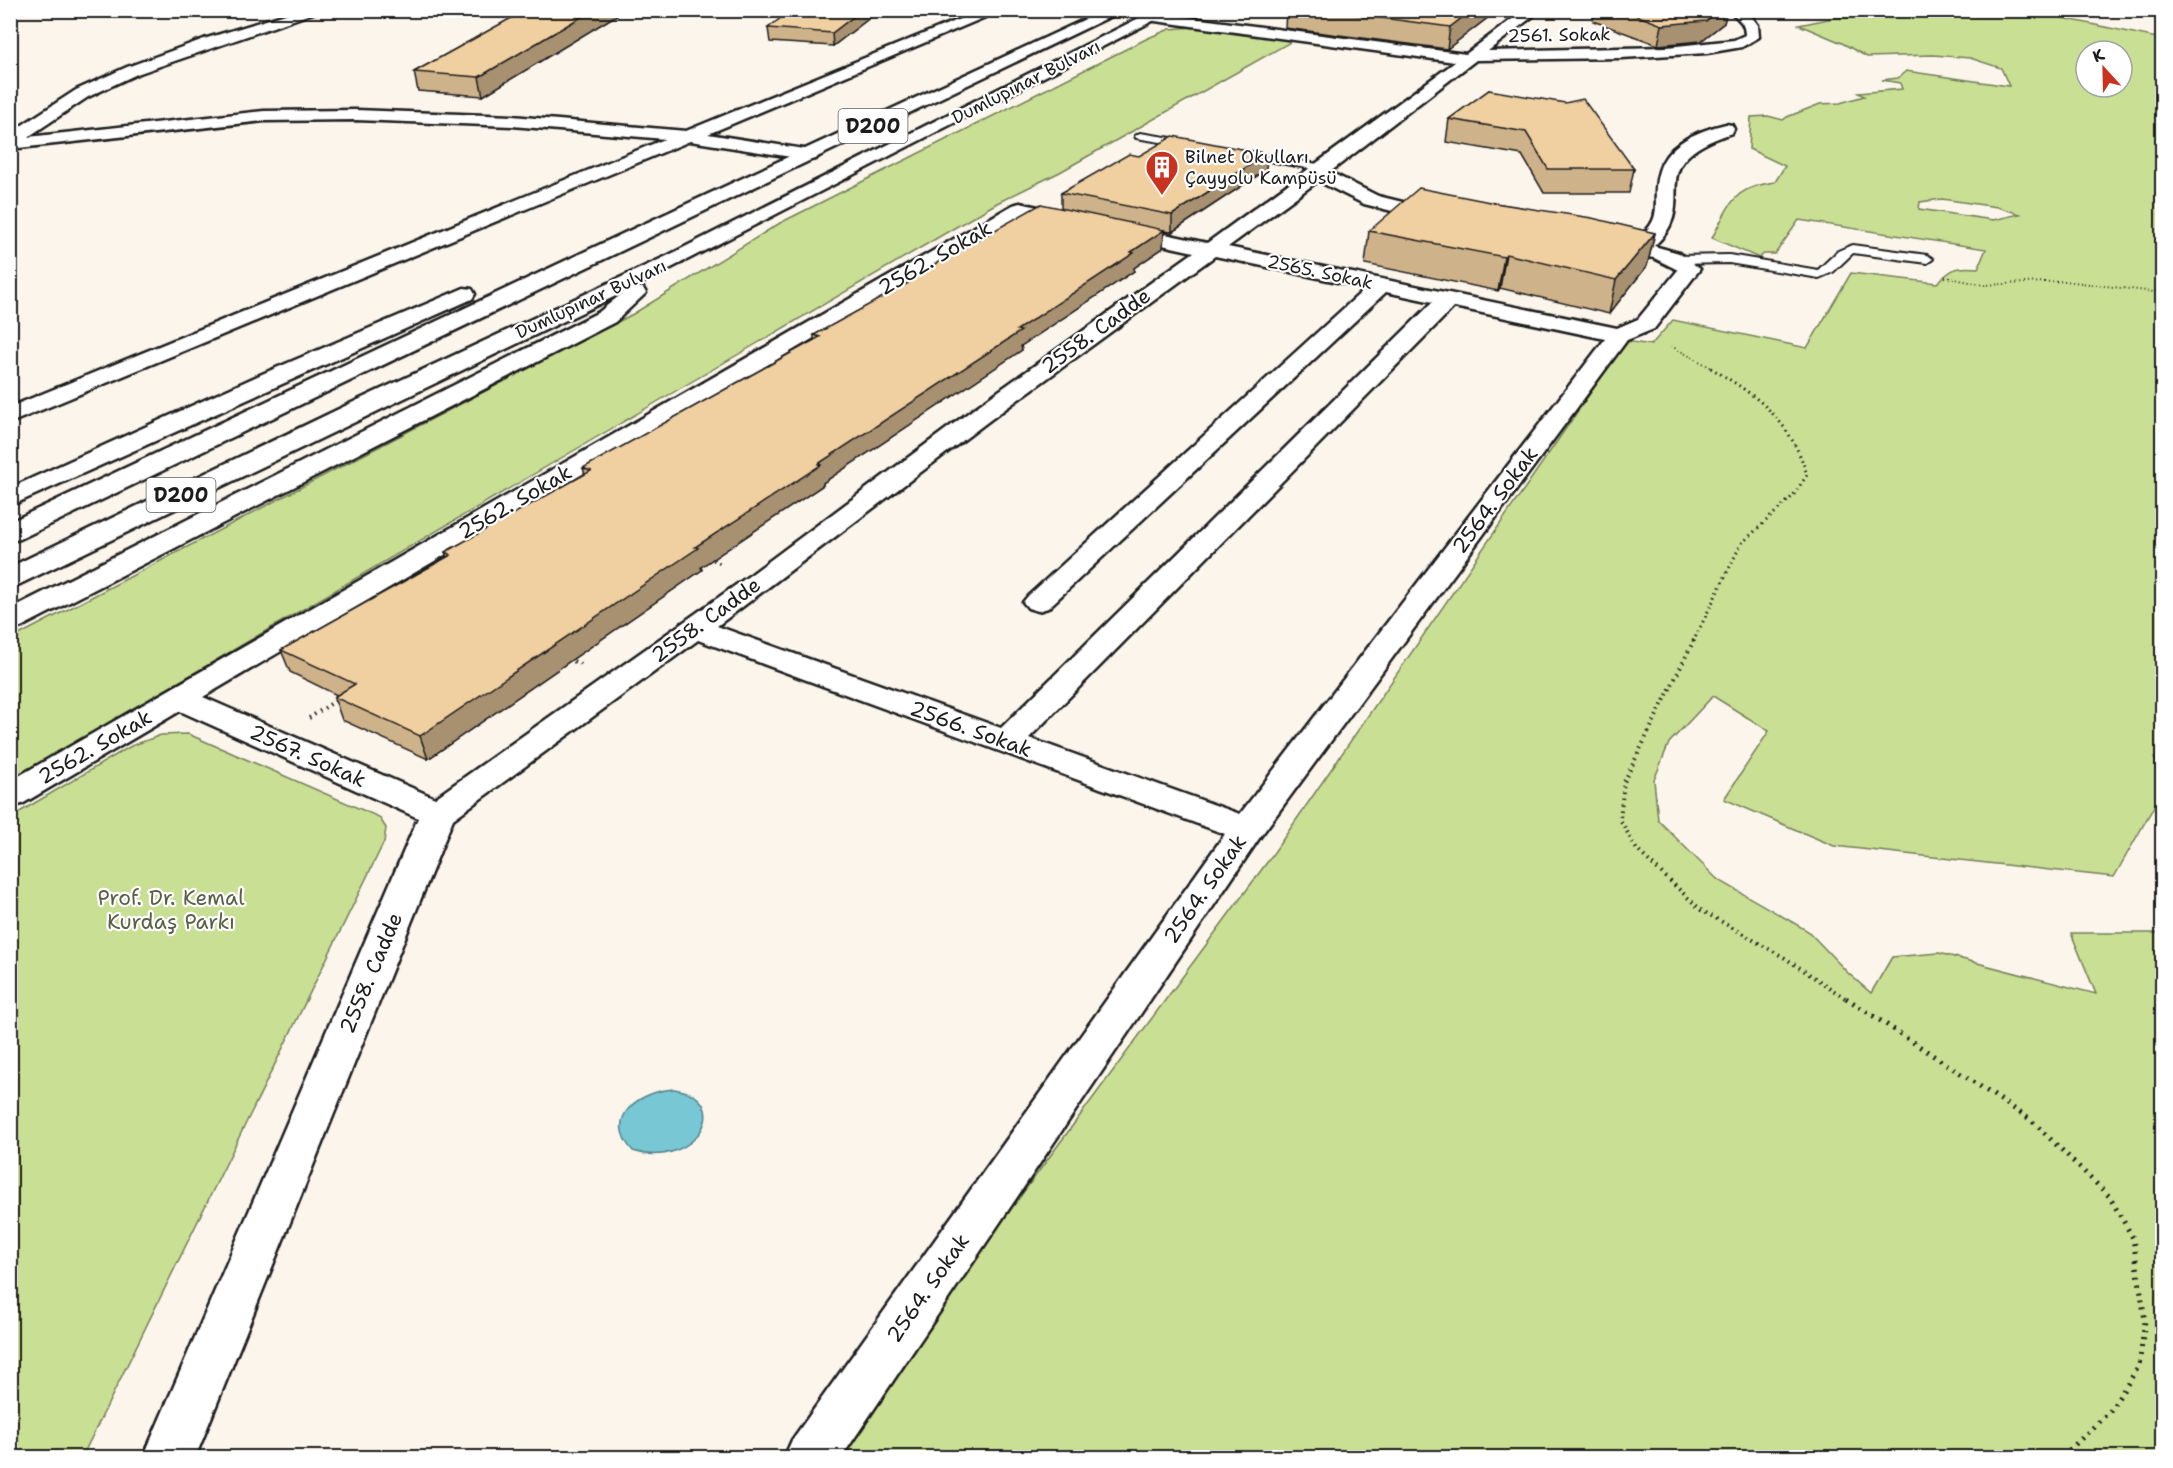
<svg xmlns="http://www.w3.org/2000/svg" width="2173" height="1468" viewBox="0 0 2173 1468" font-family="'Shantell Sans',sans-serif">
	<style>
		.green { fill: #c9df94; stroke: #727e58; stroke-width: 1.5; fill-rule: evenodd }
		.water { fill: #78c7d5; stroke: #53838b; stroke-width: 1.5 }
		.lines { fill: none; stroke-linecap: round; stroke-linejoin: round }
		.service-casing { stroke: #1c1c1c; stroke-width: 4 }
		.minor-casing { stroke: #1c1c1c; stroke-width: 5 }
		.trunk-casing { stroke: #1c1c1c; stroke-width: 5 }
		.path-far3 { stroke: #1c1c1c; stroke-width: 2; stroke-dasharray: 1 3; stroke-linecap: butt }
		.path-far2 { stroke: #1c1c1c; stroke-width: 3; stroke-dasharray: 1.5 4; stroke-linecap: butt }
		.path-far1 { stroke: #1c1c1c; stroke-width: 4; stroke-dasharray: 1.5 4.5; stroke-linecap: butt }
		.path { stroke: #1c1c1c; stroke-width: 5; stroke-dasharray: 2 6; stroke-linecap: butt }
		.service { fill: #fff; fill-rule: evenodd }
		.minor { fill: #fff; fill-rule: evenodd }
		.trunk { fill: #fff; fill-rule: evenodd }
		.wall { fill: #ceb28a; stroke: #1c1c1c; stroke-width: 1.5 }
		.shaded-wall { fill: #a89171; stroke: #1c1c1c; stroke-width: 1.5 }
		.building { fill: #f0cfa1; stroke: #1c1c1c; stroke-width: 1.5 }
		.labels { text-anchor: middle; stroke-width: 4.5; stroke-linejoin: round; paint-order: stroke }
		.far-street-label { font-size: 18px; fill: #1c1c1c; stroke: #fff }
		.far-poi-label { font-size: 18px; fill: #1c1c1c; stroke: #fff; text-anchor: start }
		.shield { fill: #fff; stroke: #606060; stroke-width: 1.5 }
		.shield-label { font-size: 20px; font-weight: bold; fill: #1c1c1c }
		.street-label { font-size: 21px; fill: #1c1c1c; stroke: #fff }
		.park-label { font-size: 21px; fill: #596046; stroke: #fff }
	</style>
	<rect width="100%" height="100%" fill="#fcf5ec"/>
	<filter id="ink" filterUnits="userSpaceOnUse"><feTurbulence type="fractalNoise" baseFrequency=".0167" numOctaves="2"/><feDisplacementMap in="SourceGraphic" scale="12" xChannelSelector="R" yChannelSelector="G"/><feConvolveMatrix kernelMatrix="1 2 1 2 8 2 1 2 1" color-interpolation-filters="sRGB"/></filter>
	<g filter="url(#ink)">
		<g class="green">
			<path d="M2025 10 2162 39V758H2154L2162 772V792L2114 877 1834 846 1724 799 1769 731 1713 696 1669 743 1654 780 1658 820 1717 879 1808 931 1848 973 1871 993 1892 957 1939 953 2096 994 2071 933H2162V1457L827 1458 1268 861 1626 341 1651 345 1673 320 1807 348 1851 273 1937 283C1952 268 1957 266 1978 268L1986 249 1799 220 1775 254H1764L1759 258 1712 238C1731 203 1732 188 1775 182L1785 166 1749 149 1751 117 1768 116 1783 120 1787 117 1820 104 1840 103 1864 96 1858 93 1902 89 1900 83 1882 80 1898 78 1906 71 2009 86 2001 68 1970 58 1933 55 1867 57 1842 43 1799 25 1833 18 1880 17 1871 11ZM2086 51H2122V87H2086ZM1942 199 1997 207 2020 214 1993 220 1919 209 1920 202Z"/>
			<polygon points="1193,27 1294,40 1060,172 997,203 11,780 11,639 633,314 780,223 1148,38 1170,29"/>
			<polygon points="188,734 379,817 386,828 384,842 82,1457 11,1457 11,817 131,746 161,735"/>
		</g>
		<path class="water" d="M674 1089C738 1098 695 1171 633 1151 602 1117 640 1091 674 1089Z"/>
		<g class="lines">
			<defs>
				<g id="service">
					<polygon points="1140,133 1191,141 1196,144 1191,147 1136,138 1135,136"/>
					<polygon points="1240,150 1323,165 1328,168 1323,171 1236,155 1236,151"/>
					<polygon points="1852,245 1927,255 1933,259 1927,263 1853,253 1833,272 1819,278 1729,263 1676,264 1670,260 1676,256 1729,255 1818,270 1838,251"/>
				</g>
				<g id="minor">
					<polygon points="299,10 322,10 137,74 88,97 28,137 264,111 356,110 512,116 686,131 982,10 1002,10 708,134 810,150 816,151 819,155 816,159 810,160 690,141 10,423 10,407 665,139 512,126 356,120 264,121 10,149 10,133 76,90 127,67 204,39"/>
					<path d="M1524 10H1541L1488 51 1667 47 1734 40 1745 35C1745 21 1737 19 1729 10L1748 12 1758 25 1759 37 1742 47 1707 53 1621 58 1476 60 1330 172 1378 196 1447 213 1450 217 1447 221 1440 223 1364 204 1318 181 1228 247 1617 328 1638 319 1678 270 1654 258 1607 251 1600 249 1597 245 1600 241 1607 239 1633 242C1669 216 1649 204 1659 171 1667 143 1700 130 1726 124L1732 125 1734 129 1732 133C1635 165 1705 201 1654 246L1679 253 1700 269 1654 329 1627 340 1260 837 841 1458H784L792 1440 1225 834 698 640 453 819 195 1458H143L418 818 180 711 22 804 10 807V781L1013 205 1020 203 1079 216 1082 220 1079 224 1072 226 1023 215 203 697 435 798 753 573 972 410 1194 252 1112 234 1109 230 1112 226 1119 224 1207 243 1455 62 1155 21 1150 20 1148 17 1150 14 1155 13 1466 54ZM1215 256 1366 288 1028 596 1023 602 1028 608 1038 611 1048 608 1386 292 1433 302 1001 728 717 626 990 420ZM1454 307 1605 339 1240 814 1029 738Z"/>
				</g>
				<g id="trunk">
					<polygon points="1105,10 1124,10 20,539 10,541 10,522 620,235"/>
					<polygon points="1155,10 1174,10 634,287 643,288 646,293 615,322 21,627 10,630 10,609 599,312 624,292 20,584 10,587 10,567 343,407 669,255"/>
					<polygon points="464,288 472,289 475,294 472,299 10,506 10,488 262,374"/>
				</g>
			</defs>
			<use href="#service" class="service-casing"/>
			<use href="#minor" class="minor-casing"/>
			<use href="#trunk" class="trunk-casing"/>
			<g class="path-far3">
				<polyline points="1945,277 1984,285 2065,281 2162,293"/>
				<polyline points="1671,346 1712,368"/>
			</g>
			<g class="path-far2">
				<polyline points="708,558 723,564"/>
				<path d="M1693 642 1741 544 1793 496 1807 475C1790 419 1758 396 1709 367"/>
			</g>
			<g class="path-far1">
				<polyline points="1694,640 1624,782 1620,819 1637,850 1701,910 1785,958 1848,1000"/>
				<polyline points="568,659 583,665"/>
				<polyline points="309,718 338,699"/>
			</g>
			<polyline class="path" points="1846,998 2031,1120 2109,1196 2133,1238 2145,1321 2139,1366 2110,1411 2061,1458"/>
			<use href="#service" class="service"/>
			<use href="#minor" class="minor"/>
			<use href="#trunk" class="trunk"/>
		</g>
		<g class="wall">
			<polygon points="526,10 625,10 483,96 418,91 414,72"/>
			<polygon points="880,10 833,46 770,42 768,28"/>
			<polygon points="1286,10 1498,10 1447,49 1285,28"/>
			<polygon points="1595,10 1727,10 1724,23 1701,41 1658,45 1593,21"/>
			<polygon points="1489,90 1634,169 1629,193 1544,193 1522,155 1446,142 1449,119"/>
			<polygon points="1139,156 1266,170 1172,232 1164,231 1163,248 1134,268 1134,271 1021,346 1022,350 823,483 823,485 701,567 702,570 428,759 342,720 334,697 337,695 290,672 281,650 447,557 445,552 585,475 583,468 814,340 814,335 906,285 905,281 1061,209 1061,193"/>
			<polygon points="1495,203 1655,233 1647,266 1609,314 1500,288 1498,291 1365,264 1369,231"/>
		</g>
		<g class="shaded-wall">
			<polygon points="593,10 625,10 483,96 479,77"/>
			<polygon points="862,10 880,10 833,46 832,33"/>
			<polygon points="1472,10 1498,10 1447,49 1450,27"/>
			<polygon points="1720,10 1727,10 1724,23 1701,41 1658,45 1662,25"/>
			<polygon points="1267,154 1266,170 1172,232 1172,215"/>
			<polygon points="1164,230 1163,248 1134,268 1134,271 1021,346 1022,350 823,483 823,485 701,567 702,570 428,759 420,736 695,547"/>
			<polygon points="1655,233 1647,266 1609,314 1616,280"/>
			<polygon points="1506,254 1500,288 1498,291 1504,257"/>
		</g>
		<g class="building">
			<polygon points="526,10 593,10 479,77 414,72"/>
			<polygon points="791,10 862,10 832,33 768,28"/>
			<polygon points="1322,10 1472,10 1450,27"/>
			<polygon points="1622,10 1720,10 1706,21 1662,25"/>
			<polygon points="1489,90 1565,103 1583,99 1634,169 1548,169 1526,132 1449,119"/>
			<polygon points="1173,136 1267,154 1172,215 1061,193 1129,154 1139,156"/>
			<polygon points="1419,188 1495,203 1592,218 1655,233 1616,280 1506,254 1504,257 1369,231"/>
			<polygon points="1041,204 1164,230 1131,252 1134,253 1017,330 1021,331 818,464 821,465 695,547 698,548 420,736 334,697 355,684 281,650 451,555 445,552 591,471 583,468 820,337 814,335 910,282 905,281"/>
		</g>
	</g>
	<defs>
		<symbol id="building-pin" viewBox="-11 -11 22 30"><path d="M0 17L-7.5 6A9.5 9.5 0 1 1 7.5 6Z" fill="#c8321e" stroke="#fff"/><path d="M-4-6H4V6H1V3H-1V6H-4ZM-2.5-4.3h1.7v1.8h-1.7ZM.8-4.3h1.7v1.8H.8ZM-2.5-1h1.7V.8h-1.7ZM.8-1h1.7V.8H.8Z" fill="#fff"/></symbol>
	</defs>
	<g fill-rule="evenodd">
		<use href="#building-pin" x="1143" y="148" width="38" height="52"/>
	</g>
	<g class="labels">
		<g class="far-street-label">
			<text transform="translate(1559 35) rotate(-1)" y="6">2561. Sokak</text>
			<text transform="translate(1026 82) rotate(-27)" y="6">Dumlupınar Bulvarı</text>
			<text transform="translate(1320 272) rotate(12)" y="6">2565. Sokak</text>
			<text transform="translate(591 299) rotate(-25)" y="6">Dumlupınar Bulvarı</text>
		</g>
		<g class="far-poi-label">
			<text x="1185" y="163">Bilnet Okulları<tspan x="1185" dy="21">Çayyolu Kampüsü</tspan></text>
		</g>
		<g class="shield">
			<rect x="838.5" y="109" width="69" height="34" rx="4.5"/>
			<rect x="146.5" y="478" width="69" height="34" rx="4.5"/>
		</g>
		<g class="shield-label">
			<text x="873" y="133">D200</text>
			<text x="181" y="502">D200</text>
		</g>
		<g class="street-label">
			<text transform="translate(935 258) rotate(-30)" y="7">2562. Sokak</text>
			<text transform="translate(1096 331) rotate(-36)" y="7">2558. Cadde</text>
			<text transform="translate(1495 500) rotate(-53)" y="7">2564. Sokak</text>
			<text transform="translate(515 502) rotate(-30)" y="7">2562. Sokak</text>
			<text transform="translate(706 620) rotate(-36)" y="7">2558. Cadde</text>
			<text transform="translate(971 729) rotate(20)" y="7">2566. Sokak</text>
			<text transform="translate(95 747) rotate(-30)" y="7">2562. Sokak</text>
			<text transform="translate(308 756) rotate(24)" y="7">2567. Sokak</text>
			<text transform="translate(1205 889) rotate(-55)" y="7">2564. Sokak</text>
			<text transform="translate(371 973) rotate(-67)" y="7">2558. Cadde</text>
			<text transform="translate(928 1288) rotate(-55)" y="7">2564. Sokak</text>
		</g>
		<g class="park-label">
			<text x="171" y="905">Prof. Dr. Kemal<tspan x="171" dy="24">Kurdaş Parkı</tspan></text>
		</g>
	</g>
	<rect width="2173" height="1468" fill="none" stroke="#fff" stroke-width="36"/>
	<rect x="18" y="18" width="2137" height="1432" fill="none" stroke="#1c1c1c" stroke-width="2" filter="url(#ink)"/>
	<g transform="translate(2104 69) rotate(338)"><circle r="28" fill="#ffffff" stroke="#a4a4a4" stroke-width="1.5"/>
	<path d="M0-4.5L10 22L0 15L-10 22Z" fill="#c8321e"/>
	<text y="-9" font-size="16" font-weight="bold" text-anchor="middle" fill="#1c1c1c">K</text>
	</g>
</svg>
